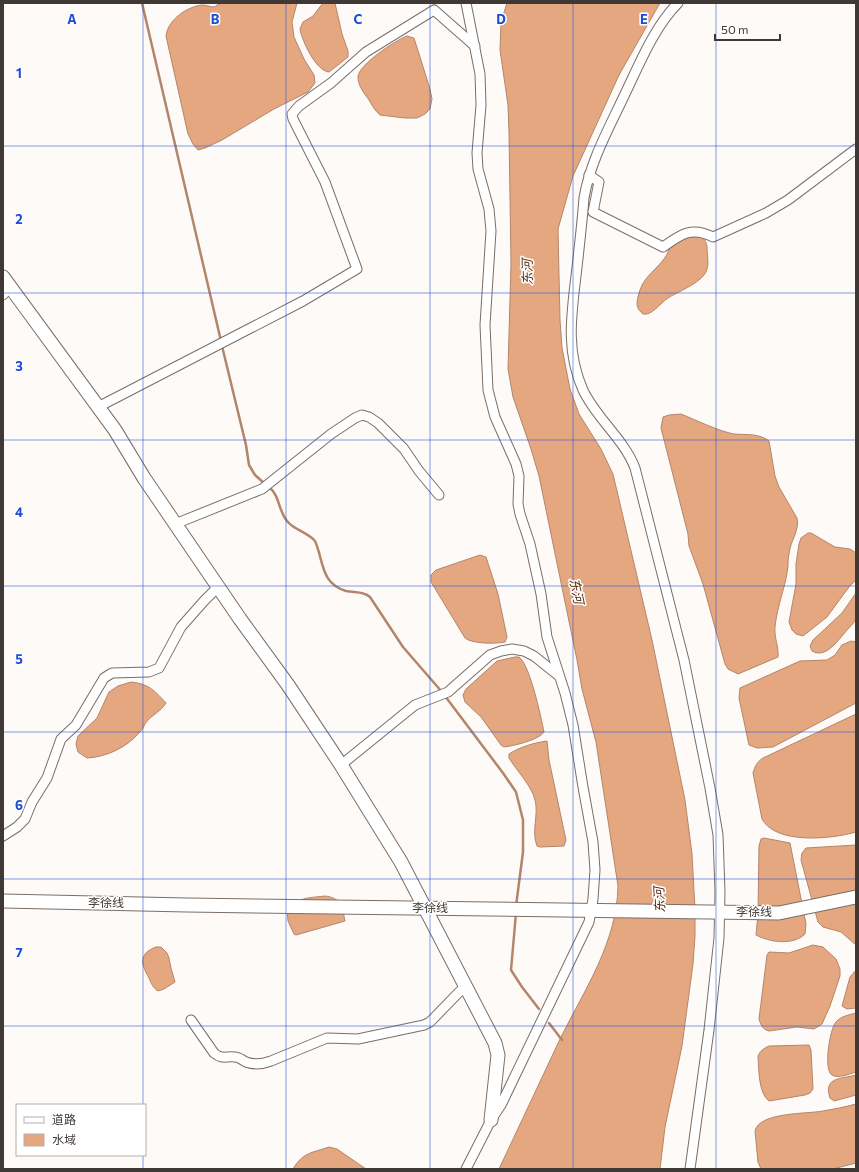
<svg xmlns="http://www.w3.org/2000/svg" width="859" height="1172" viewBox="0 0 859 1172" font-family="Commissioner,'Noto Sans SC',sans-serif">
	<style>
		.water { fill: #e5a780; stroke: #b3866a }
		.lines { fill: none; stroke-linecap: round; stroke-linejoin: round }
		.stream { stroke: #b3866a; stroke-width: 2.5 }
		.street-casing { stroke: #7b6e66; stroke-width: 11 }
		.secondary-casing { stroke: #7b6e66; stroke-width: 15 }
		.street { stroke: #fff; stroke-width: 9 }
		.secondary { stroke: #fff; stroke-width: 13 }
		.grid { fill: none; stroke: #1d4ed8; stroke-width: 1; stroke-opacity: 0.55 }
		.labels { text-anchor: middle; stroke-width: 3; stroke-linejoin: round; paint-order: stroke }
		.street-label { font-size: 12px; fill: #3f3835; stroke: #fff }
		.water-label { font-size: 13px; font-style: italic; fill: #562d10; stroke: #fff }
		.grid-label { font-size: 13px; text-anchor: middle; font-weight: bold; fill: #1d4ed8; stroke: #fff; stroke-width: 3; stroke-linejoin: round; paint-order: stroke }
	</style>
	<rect width="100%" height="100%" fill="#fdfaf8"/>
	<g class="water">
		<path d="M221 3H297L292 22 294 37 304 59 314 75 315 83 308 92 274 109 222 140 205 148 198 150 193 144 188 134 166 36C168 20 186 7 202 5 206 5 210 7 214 7Z"/>
		<path d="M323 3H335L342 34 348 51V57L329 72C316 71 302 41 300 29L303 22 313 16Z"/>
		<path d="M507 3H660L619 75 573 176 558 229 560 320 562 348 570 389 579 414 601 449 613 474 652 640 685 800 692 854 695 909V936L693 964 682 1046 665 1127 660 1169H499C520 1125 540 1081 561 1037 585 989 617 942 618 886L596 742 582 689 577 660 539 476 531 449 513 397 508 369 511 263 509 132 508 105 500 50 501 22Z"/>
		<path d="M407 36 414 38 430 89 432 99 430 109 425 114 417 118H405L380 115C375 111 372 105 369 100 364 93 358 86 358 77 358 65 396 40 407 36Z"/>
		<path d="M694 236C702 236 706 239 707 247 707 253 709 263 707 269 704 282 679 291 668 298 660 303 652 316 643 314 637 309 636 305 638 297 642 278 652 274 664 259 668 254 669 247 674 244 680 239 687 238 694 236Z"/>
		<path d="M681 414C696 420 718 431 734 434 746 435 759 433 769 441L775 476 779 487 797 518C800 531 790 541 789 554 788 558 788 562 788 566 786 586 777 606 775 627 774 638 779 647 778 657L738 674 728 669 725 664 703 584 689 546 688 534 661 428 663 417 669 415Z"/>
		<polygon points="808,533 811,533 835,547 850,549 856,553 856,580 849,587 827,617 803,636 796,634 792,630 789,622 796,584 796,564 799,544 801,538"/>
		<path d="M480 555 486 557 498 594 507 637 505 642C497 644 472 644 465 638L431 582V575L436 570Z"/>
		<path d="M856 593C856 601 857 610 856 618 855 623 851 625 849 628 840 637 827 660 812 651L810 646 813 640 842 613Z"/>
		<polygon points="851,641 856,642 856,703 773,747 757,748 749,745 739,698 740,688 800,661 827,660 835,655 842,645"/>
		<path d="M515 657H519C530 665 541 717 544 732 539 740 513 746 504 747L501 745 481 717 465 702 463 695 466 689 497 661Z"/>
		<path d="M131 682C149 684 154 690 166 703 161 711 154 714 148 720 144 724 143 730 139 733 126 748 106 757 87 758L78 752 76 744 78 736 97 718 109 692 118 686Z"/>
		<path d="M856 714V832C832 839 776 845 762 819L753 773C755 766 757 762 763 758Z"/>
		<path d="M547 741 549 760 566 840 564 846 540 847 537 846C531 831 539 815 535 800 532 786 516 770 509 758V754C520 747 533 743 547 741Z"/>
		<path d="M764 838 790 843 806 924 805 934C793 946 769 942 756 935L758 914 759 846 761 839Z"/>
		<polygon points="856,845 856,945 841,932 823,927 818,922 801,860 802,853 806,848"/>
		<path d="M325 896C341 898 342 906 345 921L296 935 294 934 288 921 287 910C299 897 308 898 325 896Z"/>
		<path d="M813 945 823 947 836 959 840 969V976L830 1006 822 1024 814 1029 797 1027 769 1031C762 1029 761 1025 759 1019L767 955 769 952 789 953Z"/>
		<path d="M156 947H161L167 953 169 958 171 968 175 982 164 989 158 991C153 988 151 983 149 978 141 964 138 954 156 947Z"/>
		<polygon points="856,970 856,1008 847,1009 842,1006 850,977"/>
		<path d="M856 1013V1072C849 1074 838 1079 832 1075 823 1070 830 1028 836 1022 841 1016 849 1015 856 1013Z"/>
		<path d="M809 1045 811 1050 813 1089 810 1093 805 1095 769 1101C758 1093 759 1068 758 1056 760 1051 764 1048 769 1046Z"/>
		<path d="M856 1075V1095L834 1101 830 1098C823 1077 841 1079 856 1075Z"/>
		<path d="M856 1104V1163L833 1169H761L758 1162 755 1131C759 1112 807 1114 823 1111 834 1109 845 1107 856 1104Z"/>
		<path d="M329 1147 337 1149 366 1169H293C303 1152 312 1153 329 1147Z"/>
	</g>
	<g class="lines">
		<g class="stream">
			<polyline points="142,3 221,341"/>
			<polyline points="222,346 246,445 249,465 255,475 265,484"/>
			<path d="M269 487C280 496 278 510 287 521 294 530 307 532 315 541 324 561 320 583 346 591 355 593 363 591 370 597L403 647 442 692"/>
			<polyline points="445,696 503,773 516,792 523,820 523,852 516,906"/>
			<polyline points="516,913 511,970 522,987 539,1009"/>
			<polyline points="549,1023 562,1040"/>
		</g>
		<defs>
			<g id="street">
				<path d="M678 3C654 27 639 65 624 96 609 128 590 162 584 198 582 224 579 250 576 276 571 317 566 352 583 390 596 418 624 439 635 468L684 660 710 788 718 835 720 892 719 938 709 1030 690 1169"/>
				<path d="M589 175 599 182 593 212 663 247C681 234 692 226 713 237L766 213 788 200 856 149"/>
				<polyline points="3,295 10,287"/>
				<polyline points="98,407 303,301 357,269 325,182 293,119 292,114 299,106 331,83 366,52 434,10 475,46"/>
				<polyline points="175,524 262,489 331,434 355,418 362,415 369,417 378,423 404,449 419,471 439,495"/>
				<polyline points="341,765 415,705 448,692 490,655 501,651 512,649 524,651 534,656 559,676"/>
				<polyline points="3,836 17,827 25,819 32,802 47,778 61,739 76,725 104,678 112,673 149,672 159,668 181,627 204,601 218,587"/>
				<path d="M191 1020 214 1053C223 1060 225 1056 235 1057 239 1057 242 1060 246 1062 254 1065 263 1064 271 1061L327 1038 358 1039 424 1025 430 1022 466 985"/>
				<polyline points="466,1169 491,1120 501,1105 589,922 593,899 595,870 593,842 583,787 573,725 565,693 547,637 541,594 530,544 520,514 518,504 519,476 516,464 495,417 488,390 485,325 491,231 489,209 478,169 477,153 481,105 480,74 466,3"/>
			</g>
			<g id="secondary">
				<polyline points="3,277 115,430 144,478 240,619 288,685 341,765 401,862 495,1043 498,1055 491,1120"/>
				<polyline points="3,901 187,905 779,913 856,897"/>
			</g>
		</defs>
		<use href="#street" class="street-casing"/>
		<use href="#secondary" class="secondary-casing"/>
		<use href="#street" class="street"/>
		<use href="#secondary" class="secondary"/>
	</g>
	<path class="grid" d="M143 3V1105M286 3V1169M430 3V1169M573 3V1169M716 3V1169M3 146H856M3 293H856M3 440H856M3 586H856M3 732H856M3 879H856M3 1026H856M143 1155V1169"/>
	<g class="labels">
		<g class="street-label">
			<text transform="translate(106 903) rotate(1)" y="4">李徐线</text>
			<text transform="translate(430 908) rotate(1)" y="4">李徐线</text>
			<text transform="translate(754 912) rotate(1)" y="4">李徐线</text>
		</g>
		<g class="water-label">
			<text transform="translate(527 272) rotate(-91)" y="5">东河</text>
			<text transform="translate(577 591) rotate(78)" y="5">东河</text>
			<text transform="translate(659 900) rotate(-93)" y="5">东河</text>
		</g>
	</g>
	<g class="grid-label">
		<text x="72" y="24">A</text>
		<text x="215" y="24">B</text>
		<text x="358" y="24">C</text>
		<text x="501" y="24">D</text>
		<text x="644" y="24">E</text>
		<text x="19" y="78">1</text>
		<text x="19" y="224">2</text>
		<text x="19" y="371">3</text>
		<text x="19" y="517">4</text>
		<text x="19" y="664">5</text>
		<text x="19" y="810">6</text>
		<text x="19" y="957">7</text>
	</g>
	<rect width="859" height="1172" fill="none" stroke="#3f3835" stroke-width="8"/>
	<rect x="16" y="1104" width="130" height="52" fill="#ffffff" stroke="#b2afae"/>
	<rect x="24" y="1117" width="20" height="6" fill="#ffffff" stroke="#b2afae"/>
	<text x="52" y="1124" font-size="12" fill="#3f3835">道路</text>
	<rect x="24" y="1134" width="20" height="12" fill="#e5a780" stroke="#b2afae"/>
	<text x="52" y="1144" font-size="12" fill="#3f3835">水域</text>
	<path d="M715 34v6h65v-6" fill="none" stroke="#3f3835" stroke-width="2"/>
	<text x="721" y="34" font-size="12" fill="#3f3835" stroke="#ffffff" stroke-width="3" paint-order="stroke">50 m</text>
</svg>
